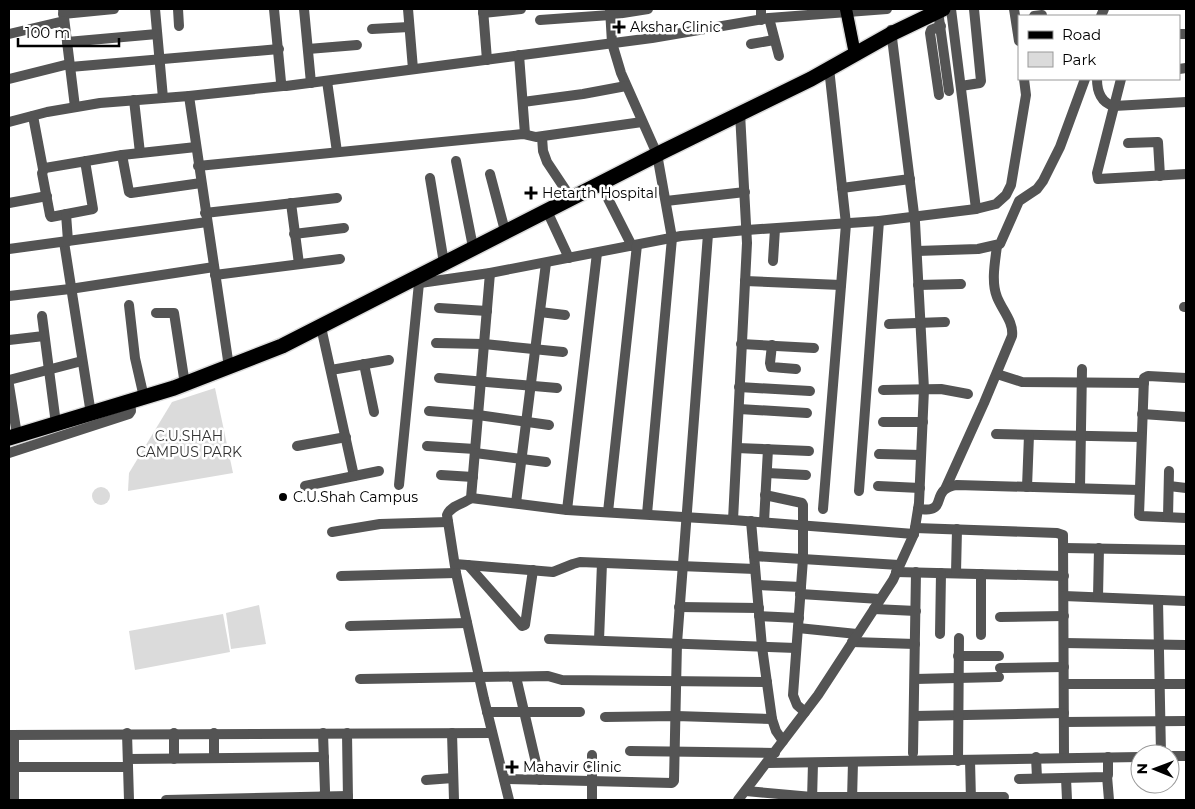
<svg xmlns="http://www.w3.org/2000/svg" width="1195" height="809" viewBox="0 0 1195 809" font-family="Montserrat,sans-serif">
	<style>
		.green { fill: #dbdbdb }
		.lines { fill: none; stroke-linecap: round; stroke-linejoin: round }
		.major-casing { stroke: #dbdbdb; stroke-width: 15 }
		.highway-casing { stroke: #dbdbdb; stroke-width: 18 }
		.minor { stroke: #545454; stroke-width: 10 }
		.major { stroke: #000; stroke-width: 12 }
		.highway { stroke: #000; stroke-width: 15 }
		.poi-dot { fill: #000; stroke: #fff; stroke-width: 2 }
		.labels { text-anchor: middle; stroke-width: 5; stroke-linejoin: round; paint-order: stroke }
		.poi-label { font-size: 14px; fill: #000; stroke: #fff; text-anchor: start }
		.park-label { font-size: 14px; fill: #323232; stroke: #fff }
	</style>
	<rect width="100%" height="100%" fill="#fff"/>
	<g class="green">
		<polygon points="215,388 233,473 128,491 129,473 172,402"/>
		<circle cx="101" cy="496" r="9"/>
		<polygon points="259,605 266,644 231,649 226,613"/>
		<polygon points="223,614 230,652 135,670 129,631"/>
	</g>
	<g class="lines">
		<defs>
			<polyline id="major" points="846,9 855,54"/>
			<polyline id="highway" points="9,438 174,388 282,346 664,151 811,79 891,34 943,9"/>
		</defs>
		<use href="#major" class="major-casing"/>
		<use href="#highway" class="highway-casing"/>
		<g class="minor">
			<polyline points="63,9 75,107"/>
			<polyline points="155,9 163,98"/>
			<polyline points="178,9 179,26"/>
			<polyline points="274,9 281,82 283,86 286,86 652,38 769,18 887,9"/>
			<polyline points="304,9 311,83"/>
			<polyline points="408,9 413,69"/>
			<polyline points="483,9 487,60"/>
			<polyline points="610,9 612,43 621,73 657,154 672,238 647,514"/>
			<polyline points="761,9 761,20"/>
			<polyline points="951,9 976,209"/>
			<polyline points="1014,9 1019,41"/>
			<polyline points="938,11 949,91"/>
			<polyline points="483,13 521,9"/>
			<polyline points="63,14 114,9"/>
			<polyline points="1034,16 1042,15"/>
			<polyline points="1101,16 1104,9"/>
			<polyline points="769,18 779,56"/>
			<polyline points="540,20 610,15 648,9"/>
			<polyline points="372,29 409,27"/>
			<polyline points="9,34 64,21"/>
			<polyline points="1179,34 1186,34"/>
			<polyline points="67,42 157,34"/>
			<polyline points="751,44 774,40"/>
			<polyline points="308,49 357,45"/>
			<polyline points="519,55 525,134"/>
			<polyline points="70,67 279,49"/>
			<polyline points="1179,69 1186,68"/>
			<polyline points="9,79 69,64"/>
			<path d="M1097 79C1097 91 1101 103 1114 106L1186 102"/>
			<polyline points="1121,79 1097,173 1098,179 1186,174"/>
			<polyline points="327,81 337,152"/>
			<polyline points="961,86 980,83 981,81 974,9"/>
			<polyline points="939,95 930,33 931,30 941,26"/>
			<polyline points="134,100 140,153"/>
			<polyline points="523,102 583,94 626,86"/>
			<polyline points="33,116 43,169"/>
			<polyline points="9,122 47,112 100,103 189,96"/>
			<polyline points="542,137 543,151 547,162 571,198"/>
			<polyline points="1128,143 1158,142 1160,176"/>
			<polyline points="122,155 129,192 131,193 201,183"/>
			<polyline points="85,161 93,209 51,217 50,215 42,173 45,168 122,155 196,147"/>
			<polyline points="456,161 472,242"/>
			<polyline points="198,166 523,134 536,137 642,122"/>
			<polyline points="490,174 504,227"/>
			<polyline points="430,178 443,257"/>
			<polyline points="600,183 632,246"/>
			<polyline points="842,188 910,179"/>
			<polyline points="666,201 745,192"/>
			<polyline points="9,203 47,196"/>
			<polyline points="291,203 299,264"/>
			<polyline points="547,211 569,258"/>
			<polyline points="205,213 337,198"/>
			<polyline points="66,214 68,241"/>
			<polyline points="294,234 344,228"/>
			<polyline points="64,242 91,414"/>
			<polyline points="9,249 207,222"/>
			<polyline points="917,251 978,249 1000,244 1019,201 1037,189 1043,181 1060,147 1085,79"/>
			<polyline points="773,261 775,229"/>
			<path d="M490 273 471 498C464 504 451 505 447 515L456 573 484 699 509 800"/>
			<polyline points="215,275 340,259"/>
			<polyline points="418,277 418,282 420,283 490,273 681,236 747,230 879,221 976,209 996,204 1006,195 1011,185 1026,95 1024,79"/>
			<polyline points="745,281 841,285"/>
			<polyline points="918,285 961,284"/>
			<polyline points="9,296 70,289 214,267"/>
			<polyline points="129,305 135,358 143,393"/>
			<polyline points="1184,307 1186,307"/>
			<polyline points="439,308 487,311"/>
			<polyline points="540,312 565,315"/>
			<polyline points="156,313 174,313 184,378"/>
			<polyline points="42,316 56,424"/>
			<polyline points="889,324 945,322"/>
			<polyline points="321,327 354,476"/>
			<polyline points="9,340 44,336"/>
			<polyline points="436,343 484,344 563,352"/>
			<polyline points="741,344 814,348"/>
			<polyline points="772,345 770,363 771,367 796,369"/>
			<polyline points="364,364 374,412"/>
			<polyline points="229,367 189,96 283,86"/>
			<polyline points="331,370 389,360"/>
			<polyline points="997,374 1022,382 1144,383"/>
			<polyline points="439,378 557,388"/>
			<polyline points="1186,378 1148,376 1144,378 1139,515 1141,516 1186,518"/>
			<polyline points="9,380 82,361"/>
			<polyline points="9,385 17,435"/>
			<polyline points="739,387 810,391"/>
			<polyline points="883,390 941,389 968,394"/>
			<polyline points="739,409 807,413"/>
			<polyline points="429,411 478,415 549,425"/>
			<polyline points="1142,414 1186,417"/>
			<polyline points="883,422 923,422"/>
			<polyline points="996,434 1141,437"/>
			<polyline points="297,446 346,437"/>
			<polyline points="427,446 475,449"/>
			<polyline points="737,448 809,451"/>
			<polyline points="9,453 129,414 131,411 130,400"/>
			<polyline points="475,453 546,462"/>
			<polyline points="879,454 921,455"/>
			<polyline points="767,473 806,475"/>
			<polyline points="441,475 473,477"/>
			<polyline points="399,485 419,283"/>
			<polyline points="305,486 379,471"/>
			<polyline points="878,486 920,488"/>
			<polyline points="1169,486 1186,488"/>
			<path d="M946 487 984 403 1012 336C1014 322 1002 310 997 297 991 282 995 262 997 246"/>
			<polyline points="1027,487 1029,435"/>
			<polyline points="1080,488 1082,369"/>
			<polyline points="859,491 879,221"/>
			<polyline points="765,495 802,503 803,505 803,559 793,695 797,705 805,712"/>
			<polyline points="471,498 567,510 733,520 747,243 740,113"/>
			<polyline points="516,503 546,263"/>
			<polyline points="823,509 846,224 829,68"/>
			<path d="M918 509C922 509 927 510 931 509 944 506 933 488 957 485L1139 490"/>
			<polyline points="567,510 597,253"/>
			<polyline points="608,512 637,245"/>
			<polyline points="1168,517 1169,471"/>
			<polyline points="733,520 914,534"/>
			<polyline points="751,521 762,647 772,719 776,731 783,741"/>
			<polyline points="764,522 768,449"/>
			<polyline points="915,528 1057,533 1063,535 1064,757"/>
			<polyline points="332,532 380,524 448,522"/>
			<polyline points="1064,548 1186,550"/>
			<polyline points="754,556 899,565"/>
			<polyline points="455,564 553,572 573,564 580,562 755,569"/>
			<polyline points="468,565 522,626 525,625 533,570"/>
			<polyline points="896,572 1064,576"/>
			<polyline points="956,573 957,529"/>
			<polyline points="981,574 981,635"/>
			<polyline points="341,576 456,573"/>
			<polyline points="757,585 801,587"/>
			<polyline points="800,594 880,599"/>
			<polyline points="1064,596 1186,601"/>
			<polyline points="1098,597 1099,548"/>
			<polyline points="1158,600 1161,754"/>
			<polyline points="679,607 759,608"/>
			<polyline points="874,609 916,611"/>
			<polyline points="759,616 799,618"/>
			<polyline points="1000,617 1064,616"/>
			<polyline points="350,626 467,623"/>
			<polyline points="798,628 857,634"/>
			<polyline points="940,634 941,573"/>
			<polyline points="549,639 796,648"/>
			<polyline points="599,640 602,563"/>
			<polyline points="852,642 915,644"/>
			<polyline points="1064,643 1186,645"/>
			<polyline points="958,656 999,656"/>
			<polyline points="1000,668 1064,667"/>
			<polyline points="516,677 540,780"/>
			<polyline points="360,679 548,676 562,680 767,682"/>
			<polyline points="915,679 999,677"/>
			<polyline points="1064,684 1186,684"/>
			<polyline points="487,712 580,712"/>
			<polyline points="914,716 1064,713"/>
			<polyline points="605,717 676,716 772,719"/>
			<polyline points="1064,722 1186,721"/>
			<polyline points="127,733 129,800"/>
			<polyline points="174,733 174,759"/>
			<polyline points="214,733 214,758"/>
			<polyline points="347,733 348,800"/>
			<polyline points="452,733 454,800"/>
			<polyline points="9,735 492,733"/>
			<polyline points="14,735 14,800"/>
			<polyline points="630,751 775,753"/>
			<polyline points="913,753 916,572"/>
			<polyline points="1170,756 1186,756"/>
			<polyline points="1036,757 1037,778"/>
			<polyline points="128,759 324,757"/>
			<polyline points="970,760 971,800"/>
			<polyline points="958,761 959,638"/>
			<polyline points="767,763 1140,757"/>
			<polyline points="9,767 128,767"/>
			<polyline points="1107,776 1109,800"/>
			<polyline points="1066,778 1067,800"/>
			<polyline points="504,779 672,783 674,781 677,643 708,234"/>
			<polyline points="1019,779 1106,777 1108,775 1108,757"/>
			<polyline points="426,780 453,778"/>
			<polyline points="746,791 812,797 1004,797"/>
			<polyline points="166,800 348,796"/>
			<polyline points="323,800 325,791 323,733"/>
			<polyline points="592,800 592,755"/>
			<polyline points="738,800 818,695 893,580 914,534 919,503 924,389 915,222 891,30"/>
			<polyline points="812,800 813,763"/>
			<polyline points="852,800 853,762"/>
		</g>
		<use href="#major" class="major"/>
		<use href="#highway" class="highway"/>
	</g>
	<g class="poi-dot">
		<path d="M616.5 19.5h5v5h5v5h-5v5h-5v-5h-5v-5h5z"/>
		<path d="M528.5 185.5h5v5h5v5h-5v5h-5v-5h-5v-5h5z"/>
		<circle cx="283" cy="497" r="5"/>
		<path d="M509.5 759.5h5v5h5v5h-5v5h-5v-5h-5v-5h5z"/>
	</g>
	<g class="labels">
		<g class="poi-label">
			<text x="630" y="32">Akshar Clinic</text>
			<text x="542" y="198">Hetarth Hospital</text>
			<text x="293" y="502">C.U.Shah Campus</text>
			<text x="523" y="772">Mahavir Clinic</text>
		</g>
		<g class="park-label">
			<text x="189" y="441">C.U.SHAH<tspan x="189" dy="16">CAMPUS PARK</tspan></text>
		</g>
	</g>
	<rect width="1195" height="809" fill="none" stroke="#000000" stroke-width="20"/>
	<rect x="1018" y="15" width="162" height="65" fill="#ffffff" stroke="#999999"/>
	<rect x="1028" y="31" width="25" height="8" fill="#000000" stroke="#999999"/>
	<text x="1062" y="40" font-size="15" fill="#000000">Road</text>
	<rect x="1028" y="52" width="25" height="15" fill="#dbdbdb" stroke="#999999"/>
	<text x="1062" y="65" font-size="15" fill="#000000">Park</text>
	<g transform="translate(1155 769) rotate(271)"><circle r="24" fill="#ffffff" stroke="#999999"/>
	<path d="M0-4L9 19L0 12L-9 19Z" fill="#000000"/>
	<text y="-8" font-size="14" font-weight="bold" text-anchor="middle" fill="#000000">N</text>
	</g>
	<path d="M18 38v8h101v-8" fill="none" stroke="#000000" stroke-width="2.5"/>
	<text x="25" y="38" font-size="15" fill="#000000" stroke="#ffffff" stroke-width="4" paint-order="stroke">100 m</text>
</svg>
